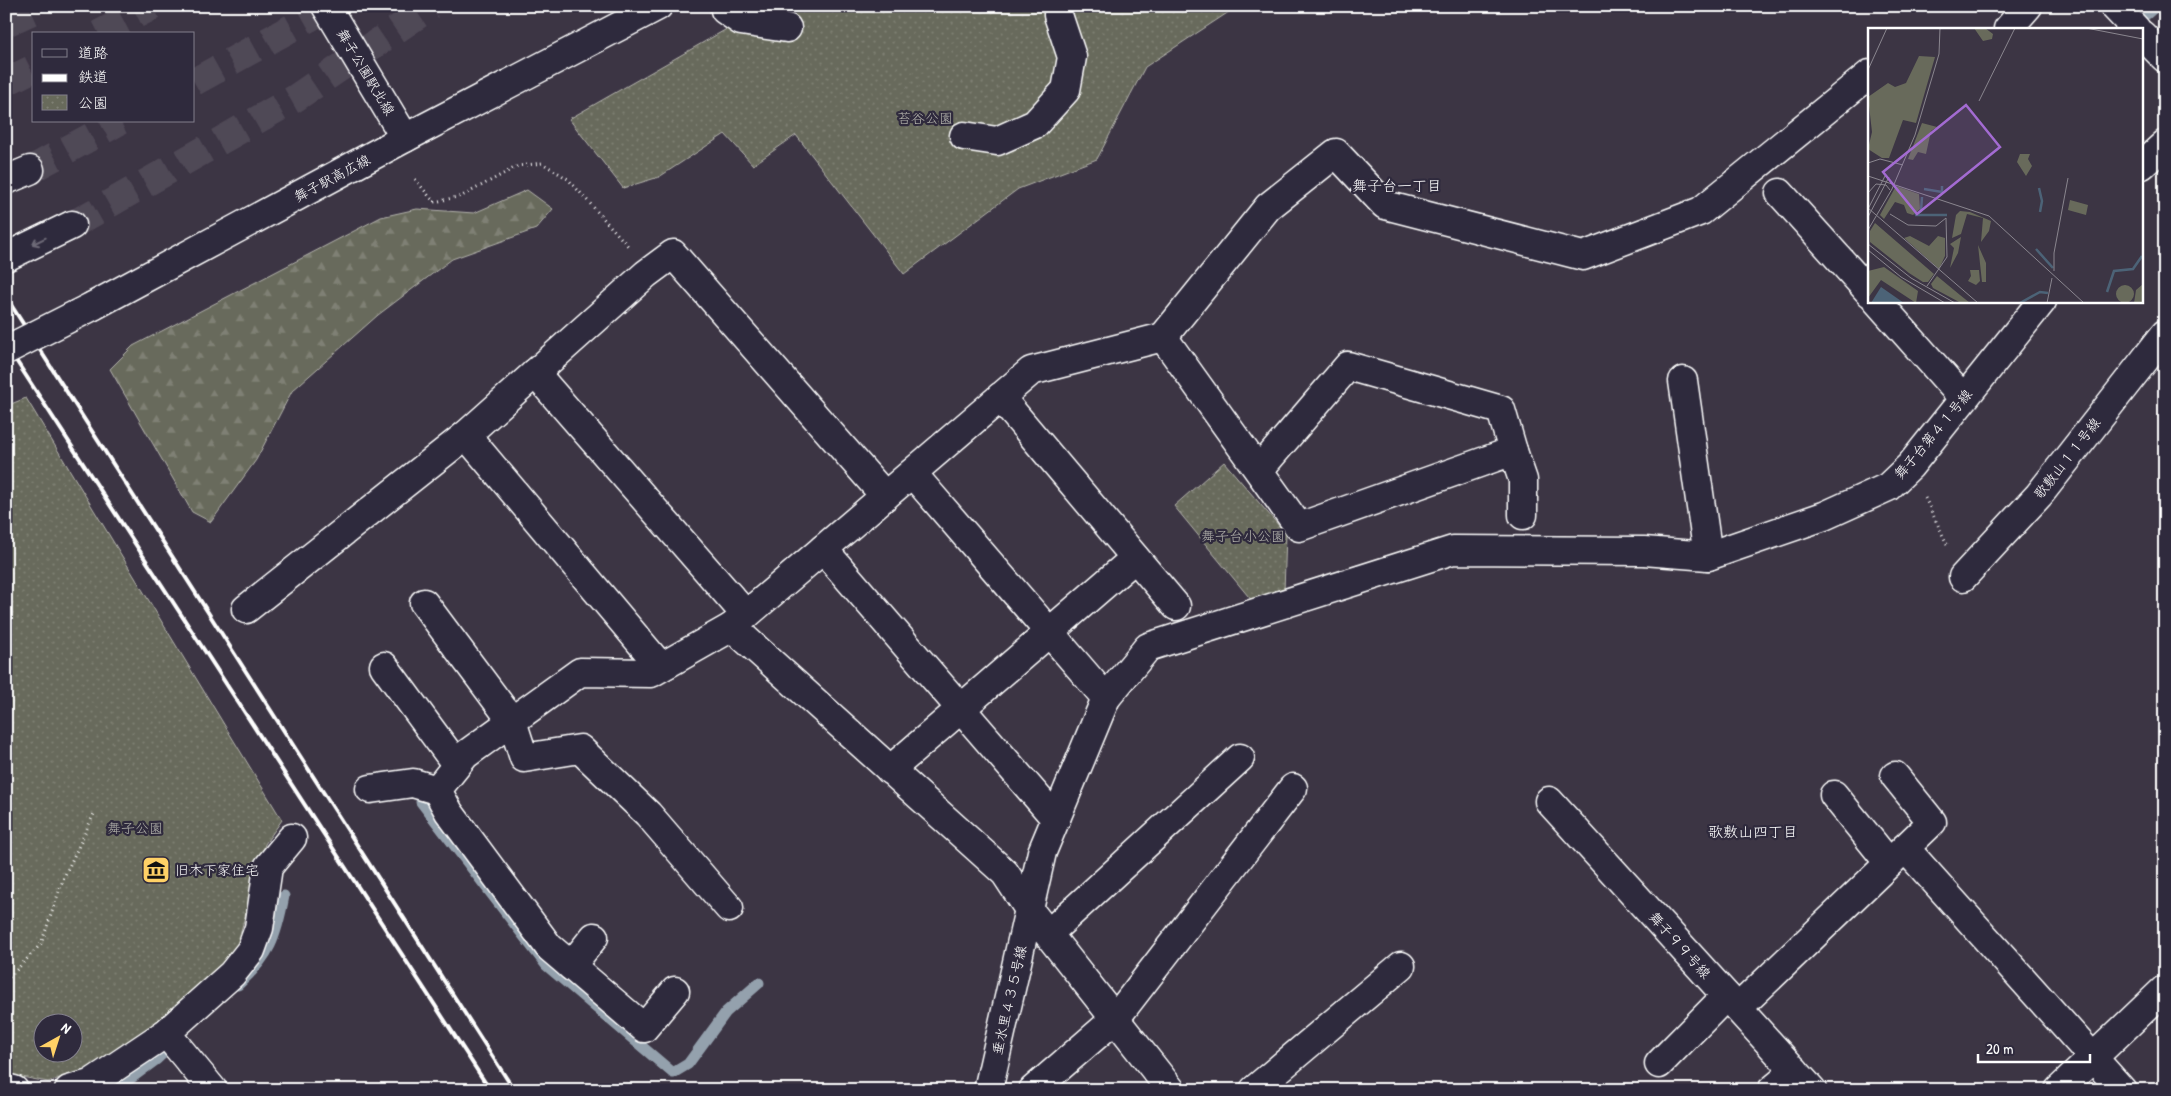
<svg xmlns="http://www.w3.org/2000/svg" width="2171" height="1096" viewBox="0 0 2171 1096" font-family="'Patrick Hand','Klee One',sans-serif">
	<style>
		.forest { fill: url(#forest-firs); stroke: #b4b4ad }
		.park { fill: url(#park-dots); stroke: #b4b4ad; fill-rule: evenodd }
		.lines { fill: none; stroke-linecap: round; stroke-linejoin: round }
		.stream { stroke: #94a1ad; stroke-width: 11 }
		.minor-tunnel { stroke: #504957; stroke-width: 28; stroke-dasharray: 28 14; stroke-linecap: butt }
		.highway-tunnel { stroke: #504957; stroke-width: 28; stroke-dasharray: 28 14; stroke-linecap: butt }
		.minor-casing { stroke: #fff; stroke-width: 31 }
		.highway-casing { stroke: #fff; stroke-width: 31 }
		.path { stroke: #fff; stroke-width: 3; stroke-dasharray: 1 4; stroke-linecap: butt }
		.minor { stroke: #2f2a3d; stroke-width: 28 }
		.highway { stroke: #2f2a3d; stroke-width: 28 }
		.rail { stroke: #fff; stroke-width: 4 }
		.minor-bridge-casing { stroke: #fff; stroke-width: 31; stroke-linecap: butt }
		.path-bridge { stroke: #fff; stroke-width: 3; stroke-dasharray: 1 4; stroke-linecap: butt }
		.minor-bridge { stroke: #2f2a3d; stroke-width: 28 }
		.oneway { stroke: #6d6a77 }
		.labels { text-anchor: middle; stroke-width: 4.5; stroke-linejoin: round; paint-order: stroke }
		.street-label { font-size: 14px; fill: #fff; stroke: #2f2a3d }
		.park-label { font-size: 14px; fill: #b4b4ad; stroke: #2f2a3d }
		.poi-label { font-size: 14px; fill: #fff; stroke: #2f2a3d; text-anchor: start }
		.neighbourhood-label { font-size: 15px; fill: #fff; stroke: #2f2a3d }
		.inset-river { fill: none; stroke: #4c6377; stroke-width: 2.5 }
		.inset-road { fill: none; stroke: #8a868f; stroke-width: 1 }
		.view { fill: #a36bd2; fill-opacity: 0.15; stroke: #a36bd2; stroke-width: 2.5 }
		.inset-edge { fill: none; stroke: #fff; stroke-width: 2.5 }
	</style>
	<defs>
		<pattern id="forest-firs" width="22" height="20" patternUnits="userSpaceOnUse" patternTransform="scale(1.25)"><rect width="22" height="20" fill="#686a5b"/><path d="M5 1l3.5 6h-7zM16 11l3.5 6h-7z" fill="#7f8074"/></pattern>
		<pattern id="park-dots" width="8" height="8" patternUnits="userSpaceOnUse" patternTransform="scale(1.25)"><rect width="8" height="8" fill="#686a5b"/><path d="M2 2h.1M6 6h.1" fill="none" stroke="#7f8074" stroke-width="1.8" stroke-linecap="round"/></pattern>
	</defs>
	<rect width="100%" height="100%" fill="#3c3544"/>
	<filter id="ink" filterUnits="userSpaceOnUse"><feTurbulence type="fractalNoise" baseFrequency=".02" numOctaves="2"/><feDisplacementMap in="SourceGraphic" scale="10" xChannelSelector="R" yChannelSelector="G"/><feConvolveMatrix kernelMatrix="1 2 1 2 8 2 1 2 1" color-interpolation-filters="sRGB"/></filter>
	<g filter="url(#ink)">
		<polygon class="forest" points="527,190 553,209 536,229 452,259 378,315 292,391 256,460 211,522 192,512 110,369 133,346 381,217 417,209 474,213"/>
		<g class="park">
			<polygon points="767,6 1238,6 1145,67 1097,159 1018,189 904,274 796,135 753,165 725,134 659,177 623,188 569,119"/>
			<path d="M26 398 282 820 265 844 236 949 175 1010 103 1064 48 1082 6 1074V406ZM42 1024H72V1054H42Z"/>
			<polygon points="1224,462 1286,534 1284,592 1253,602 1174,506"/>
		</g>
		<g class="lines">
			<g class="stream">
				<polyline points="2147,14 2156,6"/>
				<polyline points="421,802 546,965 673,1073 688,1064 726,1012 759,983"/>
				<path d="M238 985C270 956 276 938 284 896"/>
				<polyline points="115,1090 157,1059 174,1043"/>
			</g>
			<g class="minor-tunnel">
				<polyline points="6,23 43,6"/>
				<polyline points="72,225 294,99 431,6"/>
			</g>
			<g class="highway-tunnel">
				<polyline points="99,34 153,6"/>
				<polyline points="6,82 34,68"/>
				<polyline points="194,82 331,6"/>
				<polyline points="30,170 120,121"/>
			</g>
			<defs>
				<g id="minor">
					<polyline points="326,6 405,138"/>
					<polyline points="2114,6 2136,29"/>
					<polyline points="725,10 741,21 787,28"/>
					<polyline points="2008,29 2028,6"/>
					<polyline points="2142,35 2165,58"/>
					<polyline points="964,136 997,141 1035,124 1066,90 1072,57 1058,15 1059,6"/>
					<polyline points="2142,165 2165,144"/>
					<polyline points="1780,193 1870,293"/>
					<polyline points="6,257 72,225"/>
					<polyline points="1877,301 1963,398"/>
					<polyline points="93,306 405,138 658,6"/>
					<polyline points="1163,337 1299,527 1513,451 1523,480 1523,515"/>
					<polyline points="535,373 746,615"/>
					<polyline points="1683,381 1708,556"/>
					<polyline points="1000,397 1176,606"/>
					<polyline points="466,435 661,667"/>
					<polyline points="1259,470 1348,366 1501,410 1513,451"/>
					<polyline points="912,473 1106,698"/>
					<polyline points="823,549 1056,819"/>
					<polyline points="1963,577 2039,495 2165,334"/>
					<polyline points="424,603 512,721 524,758 580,749 648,814 729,908"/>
					<polyline points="246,609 466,435 646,274 673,254 885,496"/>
					<polyline points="732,627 1031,371 1163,337 1268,207 1336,153 1385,205 1583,256 1701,211 1870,74"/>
					<polyline points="384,666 456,764"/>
					<polyline points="890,770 1135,558"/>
					<polyline points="1895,776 1932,822 1905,848"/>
					<polyline points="370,789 413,783 437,790"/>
					<polyline points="1834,795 1889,863"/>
					<polyline points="1549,801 1812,1090"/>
					<polyline points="1048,934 1240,758"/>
					<polyline points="571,966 594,937"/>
					<polyline points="675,991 644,1028 549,947 449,812 437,790 465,755 580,672 651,673 732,627 1005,873 1030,911 1171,1090"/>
					<polyline points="1738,1008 1905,848 2122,1090"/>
					<polyline points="166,1033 213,1090"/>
					<polyline points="1659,1064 1726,996"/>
					<polyline points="6,1088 14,1090"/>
					<polyline points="69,1090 90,1084 166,1033 232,974 251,950 259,928 268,867 292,838"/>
					<polyline points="988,1090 1042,852 1106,698 1148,647 1453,550 1644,551 1708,556 1824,516 1888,487 1910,466 2042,301"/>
					<polyline points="1033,1090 1115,1019 1293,788"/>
					<polyline points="1254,1090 1401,966"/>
					<polyline points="1772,1090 1795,1071"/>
					<polyline points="2059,1090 2165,989"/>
				</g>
				<polyline id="highway" points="6,180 30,170"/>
			</defs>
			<use href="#minor" class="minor-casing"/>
			<use href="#highway" class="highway-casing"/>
			<g class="path">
				<polyline points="415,179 434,202 462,196 518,166 542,163 568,179 628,246"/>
				<polyline points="1925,498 1947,544"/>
				<polyline points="6,981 41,944 64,877 94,814"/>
			</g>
			<use href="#minor" class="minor"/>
			<use href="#highway" class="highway"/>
			<g class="rail">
				<polyline points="6,297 514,1090"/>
				<polyline points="6,345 490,1090"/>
			</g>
			<defs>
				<polyline id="minor-bridge" points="6,350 93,306"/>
			</defs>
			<use href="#minor-bridge" class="minor-bridge-casing"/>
			<polyline class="path-bridge" points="6,388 14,384"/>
			<use href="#minor-bridge" class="minor-bridge"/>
		</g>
		<defs><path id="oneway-shaft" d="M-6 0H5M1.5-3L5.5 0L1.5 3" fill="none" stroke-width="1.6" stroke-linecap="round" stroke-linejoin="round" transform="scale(1.25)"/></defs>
		<use class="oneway" href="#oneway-shaft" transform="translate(39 241) rotate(154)"/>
	</g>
	<defs>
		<symbol id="museum-square" viewBox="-11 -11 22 22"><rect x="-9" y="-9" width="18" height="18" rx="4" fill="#ffd166" stroke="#2f2a3d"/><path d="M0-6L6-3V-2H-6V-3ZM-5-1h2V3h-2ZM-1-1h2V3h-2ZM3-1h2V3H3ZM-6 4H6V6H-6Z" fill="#111"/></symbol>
	</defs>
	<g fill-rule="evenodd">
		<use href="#museum-square" x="140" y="854" width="32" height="32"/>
	</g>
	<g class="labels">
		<g class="street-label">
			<text transform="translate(366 72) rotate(59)" y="5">舞子公園駅北線</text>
			<text transform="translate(332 178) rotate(-28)" y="5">舞子駅高広線</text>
			<text transform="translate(1933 434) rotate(-50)" y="5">舞子台第４１号線</text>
			<text transform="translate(2067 458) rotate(-52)" y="5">歌敷山１１号線</text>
			<text transform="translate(1680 945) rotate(48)" y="5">舞子９９号線</text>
			<text transform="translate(1009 1000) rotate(-77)" y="5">垂水里４３５号線</text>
		</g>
		<g class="park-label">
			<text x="925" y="123">苔谷公園</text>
			<text x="1243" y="541">舞子台小公園</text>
			<text x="135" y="833">舞子公園</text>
		</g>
		<g class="poi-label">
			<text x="175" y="875">旧木下家住宅</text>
		</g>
		<g class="neighbourhood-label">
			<text x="1397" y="191">舞子台一丁目</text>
			<text x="1753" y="837">歌敷山四丁目</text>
		</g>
	</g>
	<g transform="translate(1868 28)">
		<rect width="275" height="275" fill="#3c3544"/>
		<path d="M102 242H111L112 253 108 257 100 253 103 248ZM275 256V275H266L268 262ZM248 266a9 9 0 1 1 18 0a9 9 0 1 1-18 0Z" fill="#686a5b"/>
		<path d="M92 183 102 184 123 193 121 203 113 214 115 190 99 186 93 206 84 210 88 187ZM93 209 90 225 82 240 86 220 82 216ZM110 217 118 235V254H114Z" fill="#686a5b"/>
		<path d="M106 0H117L125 6 124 11 115 13ZM51 28 67 29 48 95 35 92 21 130H14L0 121 4 104 0 69 20 55 27 59 38 55ZM54 95 69 99 63 103 58 126 50 124 45 132 40 131ZM152 126H162L160 131 164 138 158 148 149 134ZM28 158 51 166 52 181 45 187 39 185 36 177 27 174 16 191 12 187ZM7 195 66 246 60 254H55L41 245 2 214V203ZM42 208 61 218 70 208 77 210V228L71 241 36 210ZM16 239 50 263 48 275 13 252 0 270V243ZM69 248 92 267 102 275H93L65 260 63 256Z" fill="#686a5b"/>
		<path d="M202 172 220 177 218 187 200 182Z" fill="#686a5b"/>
		<path d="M13 259 36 275H3Z" fill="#4c6377"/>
		<path class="inset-river" d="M171 160 174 173 172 184M56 161 74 164V158M47 187H79M47 187 53 183 54 169M168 221 185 240M239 264 246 243 265 241 274 228M152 275 172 264 180 265"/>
		<path class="inset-road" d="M218 0 275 11M0 42 19 0M111 73 147 0M0 135 12 131 35 137M0 148 121 188 216 275M0 165 8 156 18 157 22 162M0 180 110 275M0 181 17 148M22 186 40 197 68 198 78 190M0 189 21 149M0 202 24 161 47 107 71 26 72 0M0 216 43 250 87 275M0 222 33 249 77 275M186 243V225L200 150M59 258 79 229 78 190M179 275 184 250"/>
		<path class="view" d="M98 77 132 119 49 186 15 144Z"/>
		<rect width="275" height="275" class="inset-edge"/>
	</g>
	<rect width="2171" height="1096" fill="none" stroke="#2f2a3d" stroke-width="25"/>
	<rect x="12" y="12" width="2146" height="1071" fill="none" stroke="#fff" stroke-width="2" filter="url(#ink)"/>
	<rect x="32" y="32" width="162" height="90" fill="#2f2a3d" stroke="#827f8b"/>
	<rect x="42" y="49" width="25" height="8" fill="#2f2a3d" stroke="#827f8b"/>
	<text x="78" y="58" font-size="15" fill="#ffffff">道路</text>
	<rect x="42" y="74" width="25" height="8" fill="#ffffff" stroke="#827f8b"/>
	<text x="78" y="82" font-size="15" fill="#ffffff">鉄道</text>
	<rect x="42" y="95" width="25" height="15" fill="url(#park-dots)" stroke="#827f8b"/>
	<text x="78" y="108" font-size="15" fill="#ffffff">公園</text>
	<g transform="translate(58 1038) rotate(39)"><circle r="24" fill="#2f2a3d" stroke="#827f8b"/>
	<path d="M0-4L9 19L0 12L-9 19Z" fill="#ffd166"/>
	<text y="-8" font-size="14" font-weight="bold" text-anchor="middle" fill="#ffffff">N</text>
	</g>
	<path d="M1978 1054v8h112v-8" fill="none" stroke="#ffffff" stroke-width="2.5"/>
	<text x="1986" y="1054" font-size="15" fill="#ffffff" stroke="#2f2a3d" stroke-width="4" paint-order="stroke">20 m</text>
</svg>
